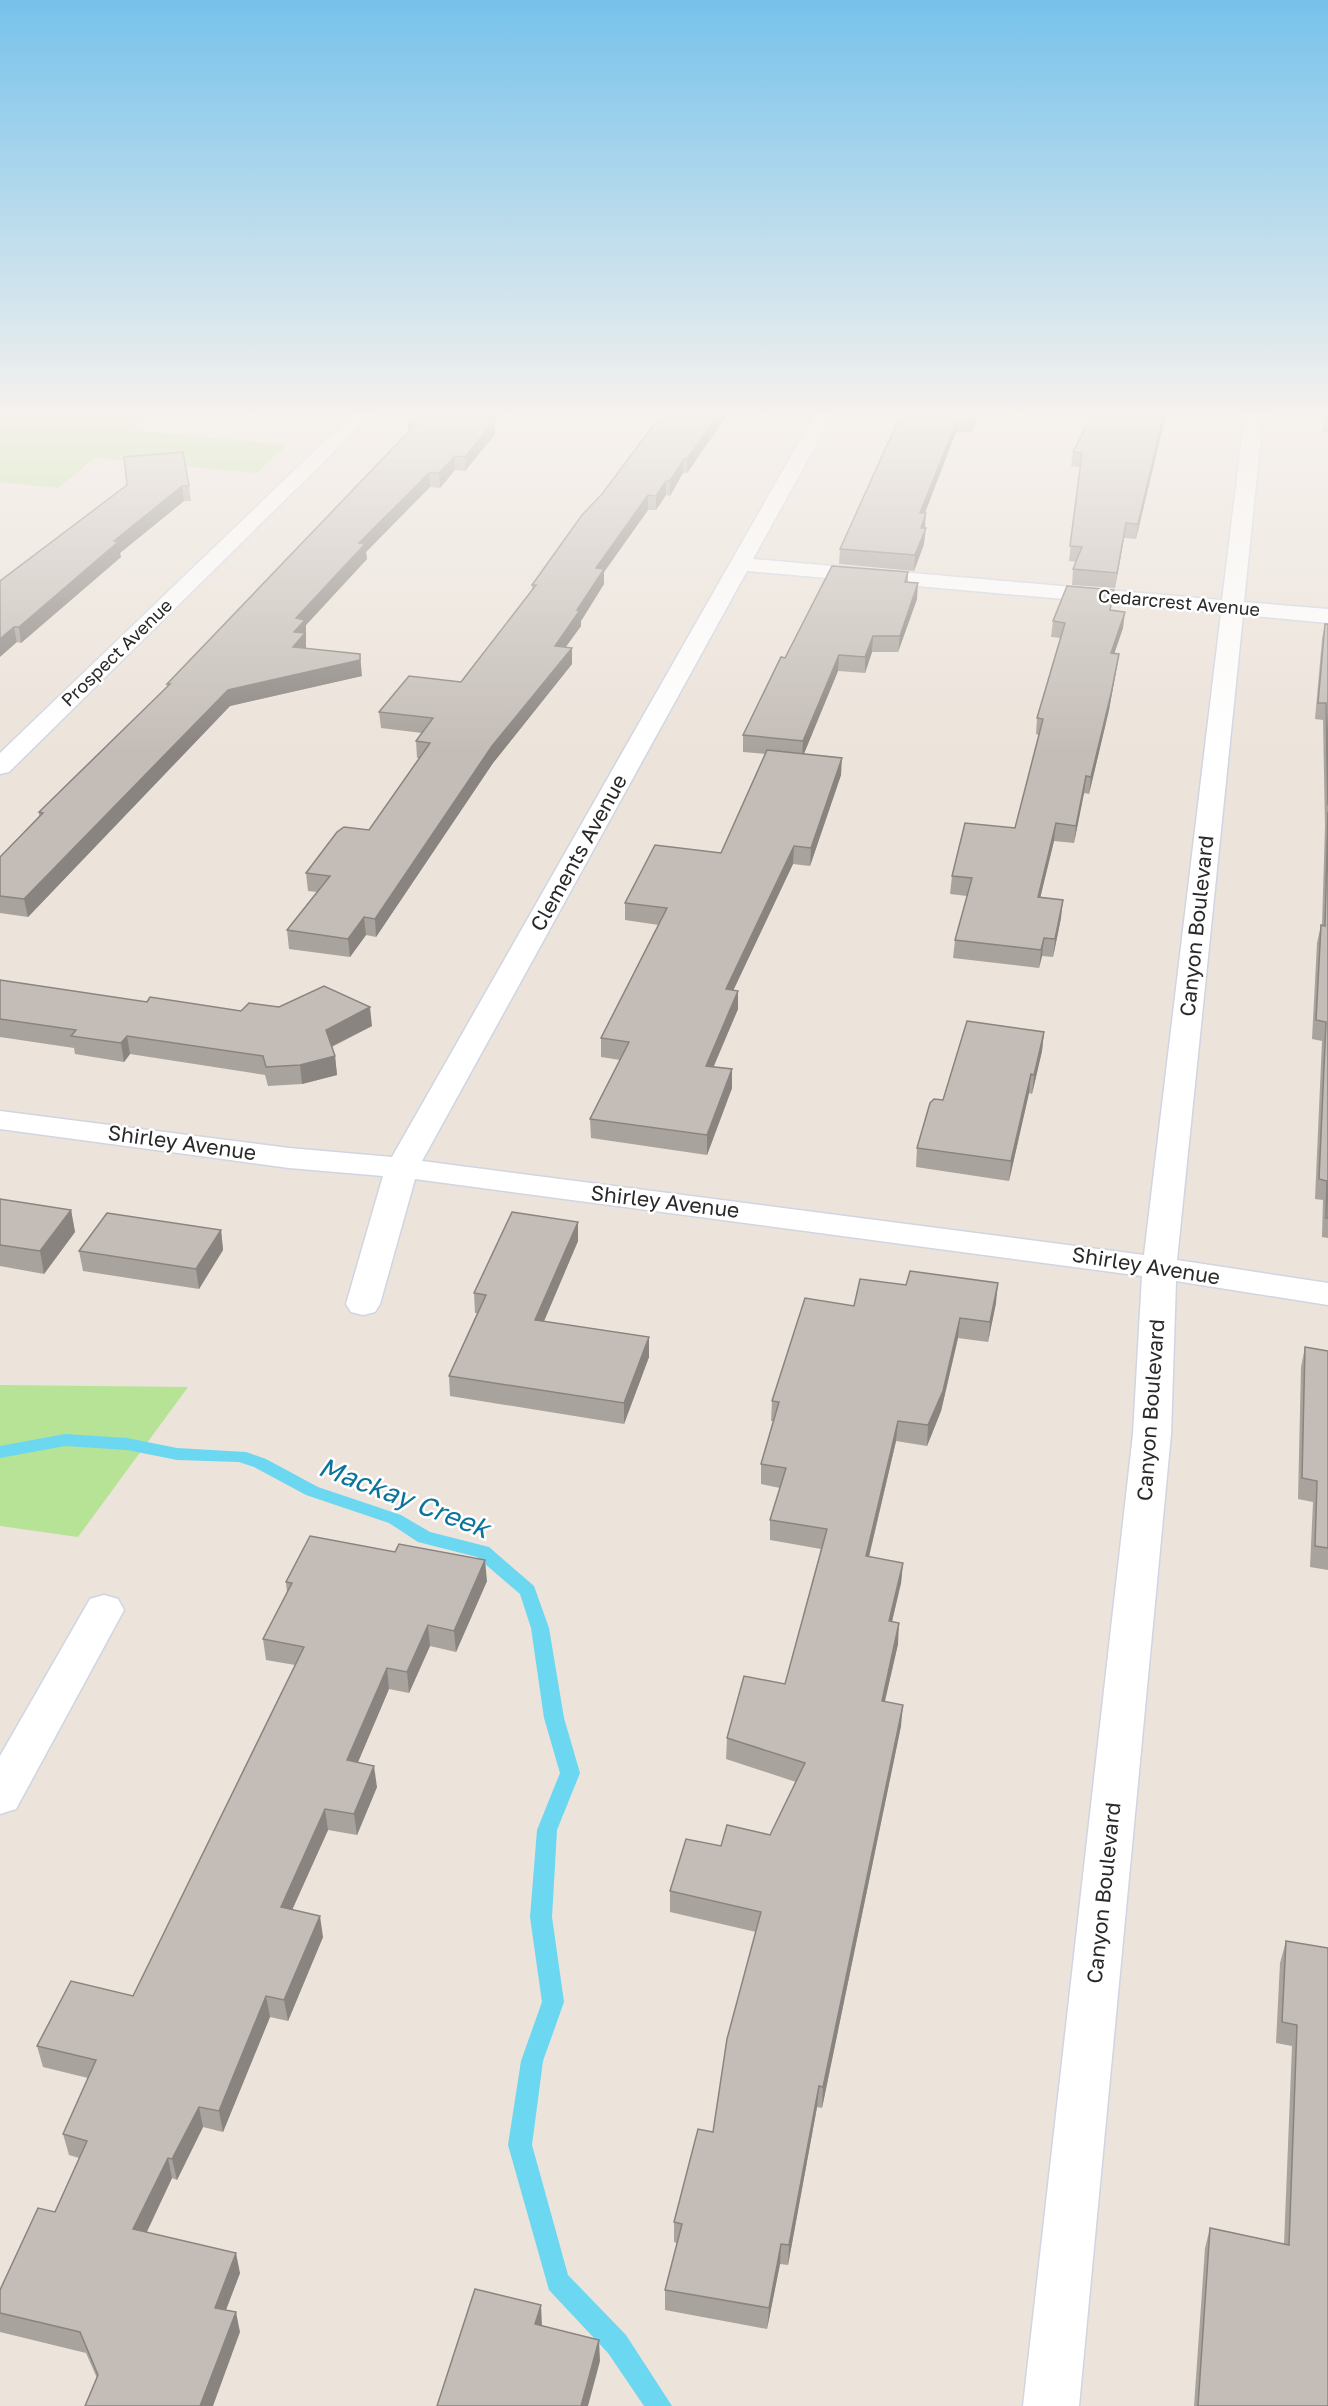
<svg xmlns="http://www.w3.org/2000/svg" width="1328" height="2406" viewBox="0 0 1328 2406" font-family="'Golos Text',sans-serif">
	<style>
		.green { fill: #b6e396 }
		.lines { fill: none; stroke-linecap: round; stroke-linejoin: round }
		.stream { fill: #6bd7f0; fill-rule: evenodd }
		.minor-casing { stroke: #d0d5e2; stroke-width: 3 }
		.minor { fill: #fff; fill-rule: evenodd }
		.wall { fill: #a9a39d }
		.shaded-wall { fill: #898480 }
		.building { fill: #c4bdb7; stroke: #898480; stroke-width: 1.5 }
		.labels { text-anchor: middle; stroke-width: 5; stroke-linejoin: round; paint-order: stroke }
		.far-street-label { font-size: 18px; fill: #292929; stroke: #fff }
		.street-label { font-size: 21px; fill: #292929; stroke: #fff }
		.near-water-label { font-size: 27px; font-style: italic; fill: #0c749a; stroke: #fff }
	</style>
	<rect width="100%" height="100%" fill="#ece3da"/>
	<g class="green">
		<polygon points="0,414 150,414 131,430 287,445 257,473 95,458 58,488 0,482"/>
		<polygon points="0,1385 188,1387 78,1537 0,1526"/>
	</g>
	<g class="lines">
		<polygon class="stream" points="65,1434 127,1438 177,1448 246,1452 266,1459 318,1487 401,1515 430,1532 489,1547 534,1586 549,1628 564,1718 580,1773 557,1830 552,1917 564,2002 543,2061 532,2145 568,2275 626,2335 672,2406 644,2406 608,2353 549,2290 508,2145 521,2061 542,2002 530,1917 537,1830 560,1773 544,1718 531,1628 520,1594 477,1557 418,1542 389,1523 306,1495 254,1467 239,1462 177,1460 127,1450 65,1446 0,1458 0,1446"/>
		<defs>
			<g id="minor">
				<polygon points="353,414 372,414 9,772 0,774 0,753"/>
				<path d="M815 414H833L753 559 1222 600 1245 414H1263L1244 602 1328 609V623L1243 615 1177 1260 1328 1283V1305L1176 1281 1171 1434 1079 2406H1023L1133 1434 1142 1276 415 1179 380 1304 375 1312 363 1315 351 1312 346 1304 383 1176 289 1168 0 1129V1111L289 1148 392 1157ZM747 571 1221 613 1144 1255 422 1161Z"/>
				<polygon points="104,1595 118,1599 124,1610 16,1809 0,1814 0,1756 90,1599"/>
			</g>
		</defs>
		<use href="#minor" class="minor-casing"/>
		<use href="#minor" class="minor"/>
	</g>
	<g class="wall">
		<polygon points="419,414 502,414 495,422 495,434 465,471 455,470 440,488 430,487 366,552 367,559 306,625 306,648 362,676 230,706 28,917 0,913 0,857 39,816 39,812 167,687 167,684 408,432 408,425"/>
		<polygon points="661,414 728,414 687,473 683,473 670,496 666,495 656,510 648,510 604,572 604,584 581,621 581,626 565,647 572,664 493,763 376,937 366,935 350,957 289,949 287,930 318,892 308,891 306,873 369,830 419,758 417,758 416,741 422,733 381,728 379,712 461,682 532,591 532,585 602,494"/>
		<polygon points="901,414 979,414 971,433 956,432 925,513 924,544 914,571 839,564 840,549"/>
		<polygon points="1166,414 1136,539 1124,538 1115,588 1072,585 1073,569 1076,562 1069,561 1080,467 1071,466 1073,452"/>
		<polygon points="1323,414 1328,414 1328,433 1323,432"/>
		<polygon points="127,485 189,486 191,501 184,501 120,553 121,557 21,643 17,642 0,581"/>
		<polygon points="908,572 908,582 917,599 898,652 872,652 865,673 838,671 804,754 841,775 810,866 793,864 733,990 738,1009 714,1066 732,1088 707,1155 591,1138 590,1119 620,1060 601,1057 601,1038 659,925 625,920 625,903 721,853 766,754 743,752 743,735 785,658"/>
		<polygon points="1111,610 1123,628 1114,653 1119,654 1109,710 1089,794 1084,793 1074,843 1054,841 1040,898 1061,918 1053,957 1042,956 1039,968 953,958 955,940 967,896 950,894 952,876 1015,828 1039,735 1036,734 1037,718 1061,638 1051,637 1053,621"/>
		<polygon points="1325,624 1328,624 1328,1238 1322,1237 1323,1200 1315,1199 1322,1041 1312,1039 1317,943 1321,925 1322,925 1325,826 1323,720 1315,719 1322,639"/>
		<polygon points="0,980 147,1002 241,1011 372,1026 332,1047 335,1056 337,1075 302,1084 268,1086 265,1075 130,1054 124,1062 75,1054 74,1048 0,1037"/>
		<polygon points="1044,1032 1042,1051 1032,1094 1029,1093 1009,1181 916,1167 917,1148 943,1100"/>
		<polygon points="0,1199 71,1210 75,1232 44,1274 0,1266"/>
		<polygon points="221,1230 223,1250 199,1289 83,1271 79,1251"/>
		<polygon points="578,1241 544,1321 649,1337 649,1357 624,1424 450,1396 449,1376 477,1313 475,1313 474,1293"/>
		<polygon points="996,1303 988,1342 958,1338 941,1411 927,1446 896,1441 869,1557 903,1563 901,1583 892,1622 898,1644 885,1701 901,1726 822,2108 817,2107 788,2265 780,2264 767,2329 665,2310 665,2290 677,2243 674,2242 674,2222 713,2132 756,1932 670,1912 670,1891 721,1846 770,1835 796,1782 726,1759 727,1738 785,1684 821,1549 770,1540 770,1520 780,1488 761,1484 761,1464 773,1421 771,1421 772,1401 854,1306"/>
		<polygon points="1305,1347 1328,1351 1328,1570 1310,1567 1313,1502 1298,1499 1301,1367"/>
		<polygon points="487,1581 456,1652 430,1646 409,1693 389,1689 358,1762 377,1787 357,1835 328,1830 292,1910 323,1937 288,2021 270,2017 223,2132 203,2127 177,2180 172,2178 147,2232 240,2273 226,2310 240,2332 97,2378 86,2353 0,2332 0,2290 55,2212 79,2158 69,2155 63,2134 88,2078 43,2067 37,2046 133,1996 295,1665 266,1660 263,1639 287,1593 286,1582"/>
		<polygon points="1286,1941 1328,1948 1328,2406 1194,2406 1205,2248 1210,2228 1284,2244 1292,2046 1276,2043 1280,1963"/>
	</g>
	<g class="shaded-wall">
		<polygon points="490,414 502,414 495,422 495,434 465,471 465,457 484,420"/>
		<polygon points="719,414 728,414 687,473 687,459"/>
		<polygon points="974,414 979,414 971,433 972,419"/>
		<polygon points="1164,414 1166,414 1136,539 1138,524"/>
		<polygon points="958,418 956,432 919,528 920,513"/>
		<polygon points="455,456 455,470 440,488 439,473"/>
		<polygon points="684,459 683,473 670,496 670,481"/>
		<polygon points="429,473 430,487 366,552 367,559 306,625 306,649 293,647 296,618 359,543"/>
		<polygon points="666,481 666,495 656,510 656,496"/>
		<polygon points="182,486 184,501 120,553 121,557 21,643 19,627 114,541"/>
		<polygon points="648,495 648,510 604,572 604,584 581,621 581,626 555,662 555,646 596,568"/>
		<polygon points="926,513 925,528 921,528"/>
		<polygon points="1126,523 1124,538 1115,588 1117,573"/>
		<polygon points="926,528 924,544 914,571 915,555"/>
		<polygon points="918,583 917,599 898,652 900,636"/>
		<polygon points="1125,612 1123,628 1109,669 1111,653"/>
		<polygon points="14,627 17,642 0,657 0,639"/>
		<polygon points="873,636 872,652 865,673 865,657"/>
		<polygon points="572,648 572,664 493,763 376,937 375,919 492,746"/>
		<polygon points="360,654 362,676 230,706 28,917 24,899 228,690"/>
		<polygon points="1119,654 1109,710 1089,794 1091,777"/>
		<polygon points="839,655 838,671 802,758 803,741"/>
		<polygon points="842,758 841,775 810,866 811,848"/>
		<polygon points="1086,776 1084,793 1074,843 1076,826"/>
		<polygon points="1056,823 1054,841 1036,915 1038,897"/>
		<polygon points="794,846 793,864 725,1008 726,989"/>
		<polygon points="1063,900 1061,918 1053,957 1055,939"/>
		<polygon points="364,917 366,935 350,957 348,939"/>
		<polygon points="1044,938 1042,956 1039,968 1041,950"/>
		<polygon points="738,991 738,1009 706,1084 706,1066"/>
		<polygon points="370,1007 372,1026 328,1048 326,1030"/>
		<polygon points="1044,1032 1042,1051 1032,1094 1034,1075"/>
		<polygon points="127,1036 130,1054 124,1062 121,1043"/>
		<polygon points="335,1056 337,1075 302,1084 300,1065"/>
		<polygon points="732,1069 732,1088 707,1155 707,1135"/>
		<polygon points="1031,1074 1029,1093 1009,1181 1011,1161"/>
		<polygon points="71,1210 75,1232 44,1274 40,1251"/>
		<polygon points="578,1222 578,1241 536,1340 535,1320"/>
		<polygon points="221,1230 223,1250 199,1289 196,1269"/>
		<polygon points="998,1283 996,1303 988,1342 990,1322"/>
		<polygon points="960,1318 958,1338 941,1411 927,1446 928,1425"/>
		<polygon points="649,1337 649,1357 624,1424 624,1403"/>
		<polygon points="898,1421 896,1441 864,1577 866,1556"/>
		<polygon points="485,1560 487,1581 456,1652 454,1631"/>
		<polygon points="903,1563 901,1583 887,1642 889,1621"/>
		<polygon points="899,1623 898,1644 880,1722 882,1701"/>
		<polygon points="428,1625 430,1646 409,1693 407,1672"/>
		<polygon points="387,1668 389,1689 350,1781 347,1760"/>
		<polygon points="903,1705 901,1726 822,2108 823,2087"/>
		<polygon points="374,1766 377,1787 357,1835 354,1814"/>
		<polygon points="325,1809 328,1830 284,1928 281,1907"/>
		<polygon points="320,1916 323,1937 288,2021 284,2000"/>
		<polygon points="266,1996 270,2017 223,2132 219,2111"/>
		<polygon points="819,2086 817,2107 788,2265 789,2245"/>
		<polygon points="199,2107 203,2127 177,2180 172,2159"/>
		<polygon points="168,2158 172,2178 138,2250 133,2229"/>
		<polygon points="781,2244 780,2264 767,2329 769,2308"/>
		<polygon points="236,2253 240,2273 219,2328 215,2308"/>
		<polygon points="541,2305 542,2326 535,2324"/>
		<polygon points="236,2312 240,2332 213,2406 200,2406"/>
		<polygon points="599,2340 600,2361 588,2406 581,2406"/>
	</g>
	<g class="building">
		<polygon points="419,414 490,414 484,420 495,420 465,457 455,456 439,473 429,473 359,543 365,544 296,618 305,620 294,632 305,633 293,647 360,654 360,660 228,690 24,899 0,896 0,857 43,813 39,812 170,684 167,684 415,425 408,425"/>
		<polygon points="662,414 719,414 687,459 684,459 670,481 666,481 656,496 648,495 596,568 604,569 577,610 580,610 555,646 572,648 492,746 375,919 364,917 348,939 287,930 330,876 306,873 337,832 344,827 369,830 430,743 416,741 433,718 379,712 409,676 461,682 536,585 532,585 582,515 602,494"/>
		<polygon points="901,414 974,414 972,419 958,418 920,513 926,513 921,528 926,528 915,555 840,549"/>
		<polygon points="1092,414 1164,414 1138,524 1126,523 1117,573 1073,569 1082,547 1070,546 1082,453 1073,452"/>
		<polygon points="1325,414 1328,414 1328,419 1325,418"/>
		<polygon points="183,452 189,486 182,486 114,541 118,542 19,627 14,627 0,639 0,581 127,485 124,457"/>
		<polygon points="832,566 908,572 905,582 918,583 900,636 873,636 865,657 839,655 803,741 743,735 781,657 785,658"/>
		<polygon points="1067,586 1114,590 1110,610 1125,612 1111,653 1119,654 1111,694 1091,777 1086,776 1076,826 1056,823 1038,897 1063,900 1055,939 1044,938 1041,950 955,940 972,878 952,876 965,823 1015,828 1043,719 1037,718 1065,623 1053,621"/>
		<polygon points="1325,624 1328,624 1328,805 1326,703 1318,703"/>
		<polygon points="767,750 842,758 811,848 794,846 726,989 738,991 706,1066 732,1069 707,1135 590,1119 629,1042 601,1038 667,908 625,903 655,845 721,853"/>
		<polygon points="1328,812 1328,1218 1326,1218 1327,1181 1319,1179 1326,1022 1316,1020 1321,925 1325,926"/>
		<polygon points="0,980 147,1002 150,997 241,1011 249,1003 279,1007 324,986 370,1007 326,1030 335,1056 300,1065 266,1067 263,1056 127,1036 121,1043 71,1036 76,1030 0,1019"/>
		<polygon points="967,1021 1044,1032 1034,1075 1031,1074 1011,1161 917,1148 930,1103 934,1099 943,1100"/>
		<polygon points="0,1199 71,1210 40,1251 0,1245"/>
		<polygon points="512,1212 578,1222 535,1320 649,1337 624,1403 449,1376 486,1295 474,1293"/>
		<polygon points="107,1213 221,1230 196,1269 79,1251"/>
		<polygon points="910,1271 998,1283 990,1322 960,1318 943,1391 928,1425 898,1421 866,1556 903,1563 889,1621 899,1623 882,1701 903,1705 823,2087 819,2086 789,2245 781,2244 769,2308 665,2290 682,2224 674,2222 698,2129 713,2132 727,2039 761,1912 670,1891 686,1839 721,1846 727,1825 770,1835 805,1763 727,1738 744,1676 785,1684 827,1529 770,1520 786,1468 761,1464 779,1402 772,1401 805,1298 854,1306 860,1279 906,1285"/>
		<polygon points="1305,1347 1328,1351 1328,1548 1315,1546 1317,1481 1302,1478"/>
		<polygon points="310,1536 395,1552 399,1544 485,1560 454,1631 428,1625 407,1672 387,1668 347,1760 374,1766 354,1814 325,1809 281,1907 320,1916 284,2000 266,1996 219,2111 199,2107 172,2159 168,2158 133,2229 236,2253 215,2308 236,2312 200,2406 85,2406 98,2375 80,2332 0,2313 0,2290 38,2208 55,2212 87,2141 63,2134 96,2060 37,2046 71,1981 133,1996 304,1647 263,1639 292,1583 286,1582"/>
		<polygon points="1286,1941 1328,1948 1328,2406 1198,2406 1210,2228 1289,2245 1297,2025 1282,2022"/>
		<polygon points="475,2289 541,2305 535,2324 599,2340 581,2406 437,2406"/>
	</g>
	<linearGradient id="sky" x2="0" y2="1"><stop stop-color="#76c2eb"/><stop offset="0.55" stop-color="#f6f2ee"/><stop offset="1" stop-color="#f6f2ee" stop-opacity="0"/></linearGradient>
	<rect width="1328" height="751" fill="url(#sky)"/>
	<g class="labels">
		<g class="far-street-label">
			<text transform="translate(1179 603) rotate(5)" y="6">Cedarcrest Avenue</text>
			<text transform="translate(117 653) rotate(-44)" y="6">Prospect Avenue</text>
		</g>
		<g class="street-label">
			<text transform="translate(579 853) rotate(-61)" y="7">Clements Avenue</text>
			<text transform="translate(1197 926) rotate(-84)" y="7">Canyon Boulevard</text>
			<text transform="translate(182 1143) rotate(8)" y="7">Shirley Avenue</text>
			<text transform="translate(665 1202) rotate(7)" y="7">Shirley Avenue</text>
			<text transform="translate(1146 1266) rotate(9)" y="7">Shirley Avenue</text>
			<text transform="translate(1151 1410) rotate(-86)" y="7">Canyon Boulevard</text>
			<text transform="translate(1104 1893) rotate(-84)" y="7">Canyon Boulevard</text>
		</g>
		<g class="near-water-label">
			<text transform="translate(404 1498) rotate(21)" y="9">Mackay Creek</text>
		</g>
	</g>
</svg>
